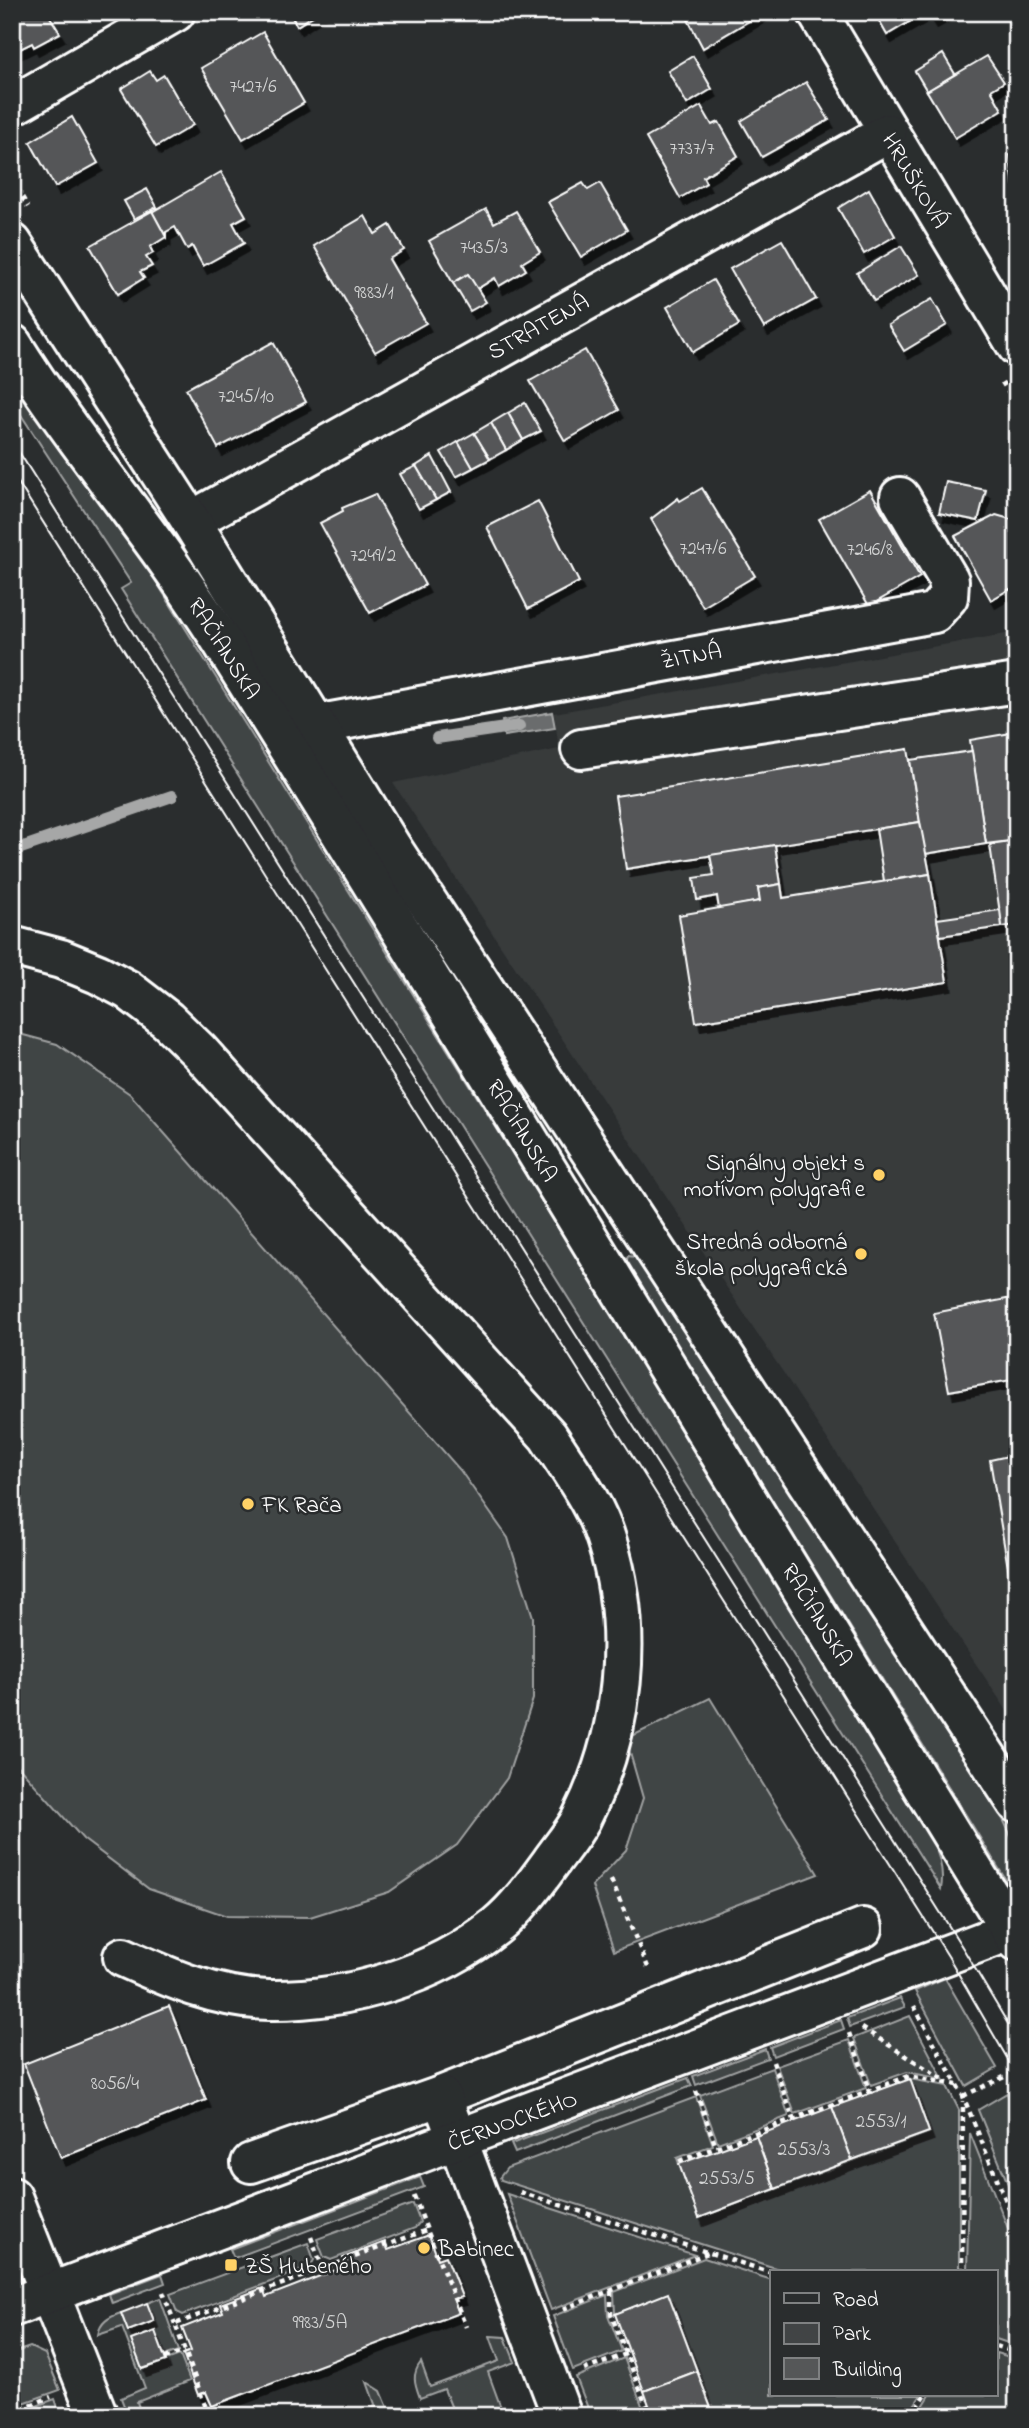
<svg xmlns="http://www.w3.org/2000/svg" width="1029" height="2428" viewBox="0 0 1029 2428" font-family="'Indie Flower',sans-serif">
	<style>
		.built { fill: #373a3b }
		.green { fill: #414445; stroke: #a0a2a2; stroke-width: 2 }
		.water { fill: #6a6c6d; stroke: #a6a7a7; stroke-width: 2 }
		.lines { fill: none; stroke-linecap: round; stroke-linejoin: round }
		.stream { stroke: #a6a7a7; stroke-width: 12 }
		.building { fill: #555758; stroke: #fff; stroke-width: 2; filter: url(#shadow) }
		.minor-casing { stroke: #fff; stroke-width: 44 }
		.major-casing { stroke: #fff; stroke-width: 44 }
		.path { stroke: #fff; stroke-width: 4.5; stroke-dasharray: 5 5; stroke-linecap: butt }
		.minor { stroke: #2a2d2e; stroke-width: 38 }
		.major { stroke: #2a2d2e; stroke-width: 38 }
		.tram { stroke: #fff; stroke-width: 2 }
		.poi-dot { fill: #ffd166; stroke: #2a2d2e; stroke-width: 2.5 }
		.labels { text-anchor: middle; stroke-width: 5; stroke-linejoin: round; paint-order: stroke }
		.number-label { font-size: 19px; fill: #d4d5d5 }
		.street-label { font-size: 23px; fill: #fff; stroke: #2a2d2e }
		.poi-label { font-size: 23px; fill: #fff; stroke: #2a2d2e; text-anchor: start }
	</style>
	<defs>
		<filter id="shadow"><feDropShadow dx="4.5" dy="8" stdDeviation="0" flood-color="#0009"/></filter>
	</defs>
	<rect width="100%" height="100%" fill="#2a2d2e"/>
	<filter id="ink" filterUnits="userSpaceOnUse"><feTurbulence type="fractalNoise" baseFrequency=".0143" numOctaves="2"/><feDisplacementMap in="SourceGraphic" scale="14" xChannelSelector="R" yChannelSelector="G"/><feConvolveMatrix kernelMatrix="1 2 1 2 8 2 1 2 1" color-interpolation-filters="sRGB"/></filter>
	<g filter="url(#ink)">
		<polygon class="built" points="1017,632 1017,1726 393,783 559,749 554,713"/>
		<g class="green">
			<path d="M12 378 60 451 149 570 540 1198 927 1831C937 1850 945 1867 941 1889L121 589 131 583 12 401Z"/>
			<polygon points="12,1032 57,1044 130,1094 460,1470 508,1538 533,1617 533,1699 507,1778 457,1845 389,1892 310,1917 227,1916 149,1889 83,1839 12,1759"/>
			<path d="M628 1256 635 1257 999 1812C1013 1837 1023 1859 1009 1885L626 1263Z"/>
			<polygon points="710,1698 818,1874 614,1951 592,1886 626,1850 643,1798 626,1739"/>
			<polygon points="945,1978 997,2068 966,2086 915,1991"/>
			<polygon points="900,1998 905,2007 850,2027 847,2018"/>
			<polygon points="910,2016 943,2079 907,2072 871,2085 854,2038"/>
			<polygon points="841,2020 844,2029 773,2056 770,2047"/>
			<polygon points="849,2040 866,2088 795,2114 777,2066"/>
			<polygon points="765,2049 768,2058 696,2085 693,2076"/>
			<polygon points="772,2068 789,2116 718,2143 700,2095"/>
			<polygon points="688,2078 692,2086 515,2153 511,2144"/>
			<polygon points="910,2079 947,2086 959,2110 959,2272 788,2272 501,2180 500,2177 507,2168 696,2097 713,2145 677,2158 699,2218 929,2133"/>
			<polygon points="1007,2093 1017,2115 1017,2206 978,2110"/>
			<polygon points="970,2133 1017,2251 1017,2346 996,2339 996,2272 967,2272"/>
			<polygon points="420,2177 424,2187 234,2258 230,2249"/>
			<polygon points="507,2194 695,2255 551,2310"/>
			<polygon points="413,2204 420,2222 415,2228 331,2260 324,2257 317,2239"/>
			<polygon points="308,2243 314,2260 310,2267 183,2315 177,2312 170,2294"/>
			<polygon points="704,2258 772,2280 772,2395 921,2395 907,2416 714,2416 667,2294 615,2314 614,2292"/>
			<polygon points="162,2274 165,2283 112,2303 109,2294"/>
			<polygon points="607,2295 608,2315 622,2351 573,2370 553,2316"/>
			<path d="M160 2298 179 2351 164 2356 136 2353 142 2369 180 2355 190 2381 137 2402 142 2416H128L121 2398 145 2388 122 2327 98 2335C100 2322 109 2317 121 2313L128 2331 153 2321 147 2303Z"/>
			<path d="M490 2336 505 2337 515 2362 488 2372 504 2416H455L444 2389 420 2398C415 2384 411 2375 421 2362L430 2387 499 2361Z"/>
			<polygon points="30,2347 45,2354 60,2390 12,2407 12,2353"/>
			<polygon points="996,2353 1017,2359 1017,2416 917,2416 930,2395 996,2395"/>
			<polygon points="624,2358 646,2416 591,2416 576,2377"/>
			<polygon points="367,2382 381,2391 389,2410 374,2416 353,2416 376,2407"/>
			<polygon points="55,2399 61,2416 12,2416 12,2415"/>
		</g>
		<polygon class="water" points="552,712 555,728 504,736 502,721"/>
		<g class="lines">
			<g class="stream">
				<polyline points="437,738 519,726"/>
				<polyline points="12,851 172,796"/>
			</g>
		</g>
		<g class="building">
			<polygon points="12,12 47,12 60,33 34,47 32,43 12,53"/>
			<polygon points="289,12 319,12 297,26"/>
			<polygon points="684,12 764,12 703,48"/>
			<polygon points="874,12 926,12 887,35"/>
			<polygon points="928,12 947,12 933,20"/>
			<polygon points="263,32 304,103 243,139 201,68"/>
			<polygon points="943,54 955,74 927,91 915,71"/>
			<polygon points="693,56 712,89 687,104 668,71"/>
			<polygon points="987,56 1004,82 991,90 1002,110 955,138 927,91"/>
			<polygon points="150,71 156,80 164,75 193,125 156,147 121,89"/>
			<polygon points="806,82 829,120 762,157 741,121"/>
			<polygon points="701,106 712,125 719,122 738,156 703,177 706,183 680,198 646,138"/>
			<polygon points="72,117 98,163 55,187 30,142"/>
			<polygon points="1017,154 1017,195 1015,195 1010,155"/>
			<polygon points="221,172 246,216 233,223 244,243 203,266 192,246 187,249 175,227 166,232 166,237 152,212"/>
			<polygon points="583,183 588,190 600,183 627,230 581,257 548,202"/>
			<polygon points="147,189 157,207 134,219 124,201"/>
			<polygon points="869,189 895,236 864,254 838,208"/>
			<polygon points="486,209 494,223 516,211 540,252 522,263 526,270 499,286 495,278 477,289 468,274 453,283 429,241"/>
			<polygon points="152,211 166,237 150,247 153,253 146,257 152,266 140,272 144,278 118,294 90,246"/>
			<polygon points="365,216 375,234 390,225 404,250 389,259 426,323 375,352 314,246"/>
			<polygon points="782,240 816,299 764,328 730,269"/>
			<polygon points="901,246 919,275 874,301 857,273"/>
			<polygon points="468,274 486,302 470,311 453,283"/>
			<polygon points="713,280 739,325 693,352 667,307"/>
			<polygon points="932,299 947,325 904,351 888,325"/>
			<polygon points="273,342 306,402 218,448 186,389"/>
			<polygon points="585,350 619,410 565,441 530,381"/>
			<polygon points="525,403 541,431 523,440 508,413"/>
			<polygon points="508,413 523,440 506,450 491,423"/>
			<polygon points="491,423 506,450 490,459 474,433"/>
			<polygon points="474,433 490,459 473,468 458,442"/>
			<polygon points="458,442 473,468 456,477 441,452"/>
			<polygon points="432,456 451,492 436,500 416,466"/>
			<polygon points="416,466 436,500 419,509 400,474"/>
			<polygon points="946,482 986,490 978,521 939,513"/>
			<polygon points="702,488 755,576 703,607 651,519 678,498 680,501"/>
			<polygon points="870,490 920,577 869,606 819,519"/>
			<polygon points="375,494 425,585 370,613 320,523 343,511 342,508"/>
			<polygon points="538,501 579,582 528,609 487,527"/>
			<polygon points="996,515 1017,521 1017,603 1010,589 991,600 955,536"/>
			<polygon points="1017,732 1017,840 986,844 970,740"/>
			<polygon points="908,749 920,822 626,869 615,796"/>
			<polygon points="972,751 986,844 925,854 910,760"/>
			<polygon points="920,822 930,874 884,881 876,829"/>
			<polygon points="1017,841 1017,925 1002,927 990,845"/>
			<polygon points="775,845 781,884 758,888 760,901 719,909 717,896 697,900 694,878 714,875 710,855"/>
			<polygon points="930,874 947,982 696,1022 679,915 760,901 758,888 781,884 783,898"/>
			<polygon points="1000,910 1002,927 940,936 937,919"/>
			<polygon points="1017,1297 1017,1379 949,1391 934,1313"/>
			<polygon points="1017,1379 1017,1412 1011,1380"/>
			<polygon points="1017,1454 1017,1622 990,1460"/>
			<polygon points="169,2006 206,2100 61,2158 24,2064"/>
			<polygon points="910,2079 929,2132 852,2160 832,2107"/>
			<polygon points="832,2107 852,2160 775,2189 756,2136"/>
			<polygon points="756,2136 775,2189 699,2218 679,2164"/>
			<polygon points="429,2235 438,2259 446,2256 462,2297 453,2299 459,2313 212,2406 206,2392 198,2395 183,2354 191,2351 182,2328 223,2312 220,2304 263,2288 266,2297 346,2266 343,2258 385,2242 388,2250"/>
			<polygon points="668,2293 697,2371 644,2391 615,2314"/>
			<polygon points="147,2303 154,2321 128,2331 121,2313"/>
			<polygon points="155,2331 166,2361 142,2369 131,2340"/>
			<polygon points="697,2371 714,2416 653,2416 644,2391"/>
		</g>
		<g class="lines">
			<defs>
				<g id="minor">
					<polyline points="817,12 1017,346"/>
					<polyline points="12,106 175,12"/>
					<polyline points="191,521 887,133"/>
					<polyline points="315,725 934,613 948,597 949,580 900,497"/>
					<polyline points="581,749 1017,683"/>
					<path d="M12 946 61 959 98 974 128 990 167 1020 199 1051 548 1436C569 1469 596 1504 607 1542 635 1633 624 1734 581 1819 573 1834 561 1848 551 1862 535 1884 517 1909 496 1926 434 1976 348 2001 269 2000 217 1999 169 1978 123 1957"/>
					<polyline points="441,2096 863,1928"/>
					<polyline points="251,2163 441,2096 562,2416"/>
					<polyline points="12,2197 98,2416"/>
					<polyline points="12,2307 1010,1931"/>
				</g>
				<g id="major">
					<polyline points="12,243 191,521 392,848 1017,1803"/>
					<path d="M12 344C76 446 156 537 220 639 490 1070 750 1508 1017 1941"/>
				</g>
			</defs>
			<use href="#minor" class="minor-casing"/>
			<use href="#major" class="major-casing"/>
			<g class="path">
				<polyline points="12,180 28,207"/>
				<polyline points="1002,382 1017,405"/>
				<polyline points="611,1880 650,1972"/>
				<polyline points="914,2006 963,2096 1017,2228"/>
				<polyline points="862,2028 946,2081"/>
				<polyline points="849,2033 870,2090"/>
				<polyline points="773,2062 793,2118"/>
				<polyline points="696,2091 716,2147"/>
				<polyline points="963,2096 1017,2071"/>
				<polyline points="679,2161 909,2076 957,2085"/>
				<polyline points="520,2192 772,2273"/>
				<polyline points="414,2196 427,2230"/>
				<polyline points="311,2237 325,2274"/>
				<polyline points="962,2272 963,2101"/>
				<polyline points="611,2291 611,2314 650,2416"/>
				<polyline points="163,2292 175,2324"/>
				<polyline points="563,2309 708,2253"/>
				<polyline points="996,2346 1017,2353"/>
				<polyline points="165,2358 185,2351"/>
				<polyline points="584,2370 626,2354"/>
				<polyline points="12,2412 51,2397"/>
				<polyline points="209,2416 175,2324 427,2230 466,2327"/>
				<polyline points="912,2416 925,2395"/>
			</g>
			<use href="#minor" class="minor"/>
			<use href="#major" class="major"/>
			<g class="tram">
				<polyline points="12,441 964,1950 1017,2039"/>
				<polyline points="12,473 948,1956 1017,2075"/>
			</g>
		</g>
	</g>
	<g class="poi-dot">
		<circle cx="879" cy="1175" r="7"/>
		<circle cx="861" cy="1254" r="7"/>
		<circle cx="248" cy="1504" r="7"/>
		<circle cx="424" cy="2248" r="7"/>
		<rect x="224" y="2258" width="14" height="14" rx="3.5"/>
	</g>
	<g class="labels">
		<g class="number-label">
			<text x="253" y="92">7427/6</text>
			<text x="692" y="154">7737/7</text>
			<text x="484" y="253">7435/3</text>
			<text x="374" y="298">9883/1</text>
			<text x="246" y="402">7245/10</text>
			<text x="703" y="554">7247/6</text>
			<text x="870" y="555">7246/8</text>
			<text x="373" y="561">7249/2</text>
			<text x="115" y="2089">8056/4</text>
			<text x="881" y="2127">2553/1</text>
			<text x="804" y="2155">2553/3</text>
			<text x="727" y="2184">2553/5</text>
			<text x="320" y="2328">9983/5A</text>
		</g>
		<g class="street-label">
			<text transform="translate(916 180) rotate(59)" y="8">HRUŠKOVÁ</text>
			<text transform="translate(538 326) rotate(-29)" y="8">STRATENÁ</text>
			<text transform="translate(225 648) rotate(58)" y="8">RAČIANSKA</text>
			<text transform="translate(691 655) rotate(-10)" y="8">ŽITNÁ</text>
			<text transform="translate(523 1130) rotate(59)" y="8">RAČIANSKA</text>
			<text transform="translate(818 1614) rotate(59)" y="8">RAČIANSKA</text>
			<text transform="translate(512 2120) rotate(-20)" y="8">ČERNOCKÉHO</text>
		</g>
		<g class="poi-label">
			<text x="865" y="1170" text-anchor="end">Signálny objekt s<tspan x="865" dy="26">motívom polygrafie</tspan></text>
			<text x="847" y="1249" text-anchor="end">Stredná odborná<tspan x="847" dy="26">škola polygrafická</tspan></text>
			<text x="262" y="1512">FK Rača</text>
			<text x="438" y="2256">Babinec</text>
			<text x="245" y="2273">ZŠ Hubeného</text>
		</g>
	</g>
	<rect width="1029" height="2428" fill="none" stroke="#2a2d2e" stroke-width="42"/>
	<rect x="21" y="21" width="987" height="2386" fill="none" stroke="#fff" stroke-width="2.5" filter="url(#ink)"/>
	<rect x="770" y="2270" width="228" height="126" fill="#2a2d2e" stroke="#7f8182" stroke-width="2"/>
	<rect x="784" y="2293" width="35" height="10" fill="#2a2d2e" stroke="#7f8182" stroke-width="2"/>
	<text x="833" y="2306" font-size="21" fill="#ffffff">Road</text>
	<rect x="784" y="2323" width="35" height="21" fill="#414445" stroke="#7f8182" stroke-width="2"/>
	<text x="833" y="2340" font-size="21" fill="#ffffff">Park</text>
	<rect x="784" y="2358" width="35" height="21" fill="#555758" stroke="#7f8182" stroke-width="2"/>
	<text x="833" y="2376" font-size="21" fill="#ffffff">Building</text>
</svg>
